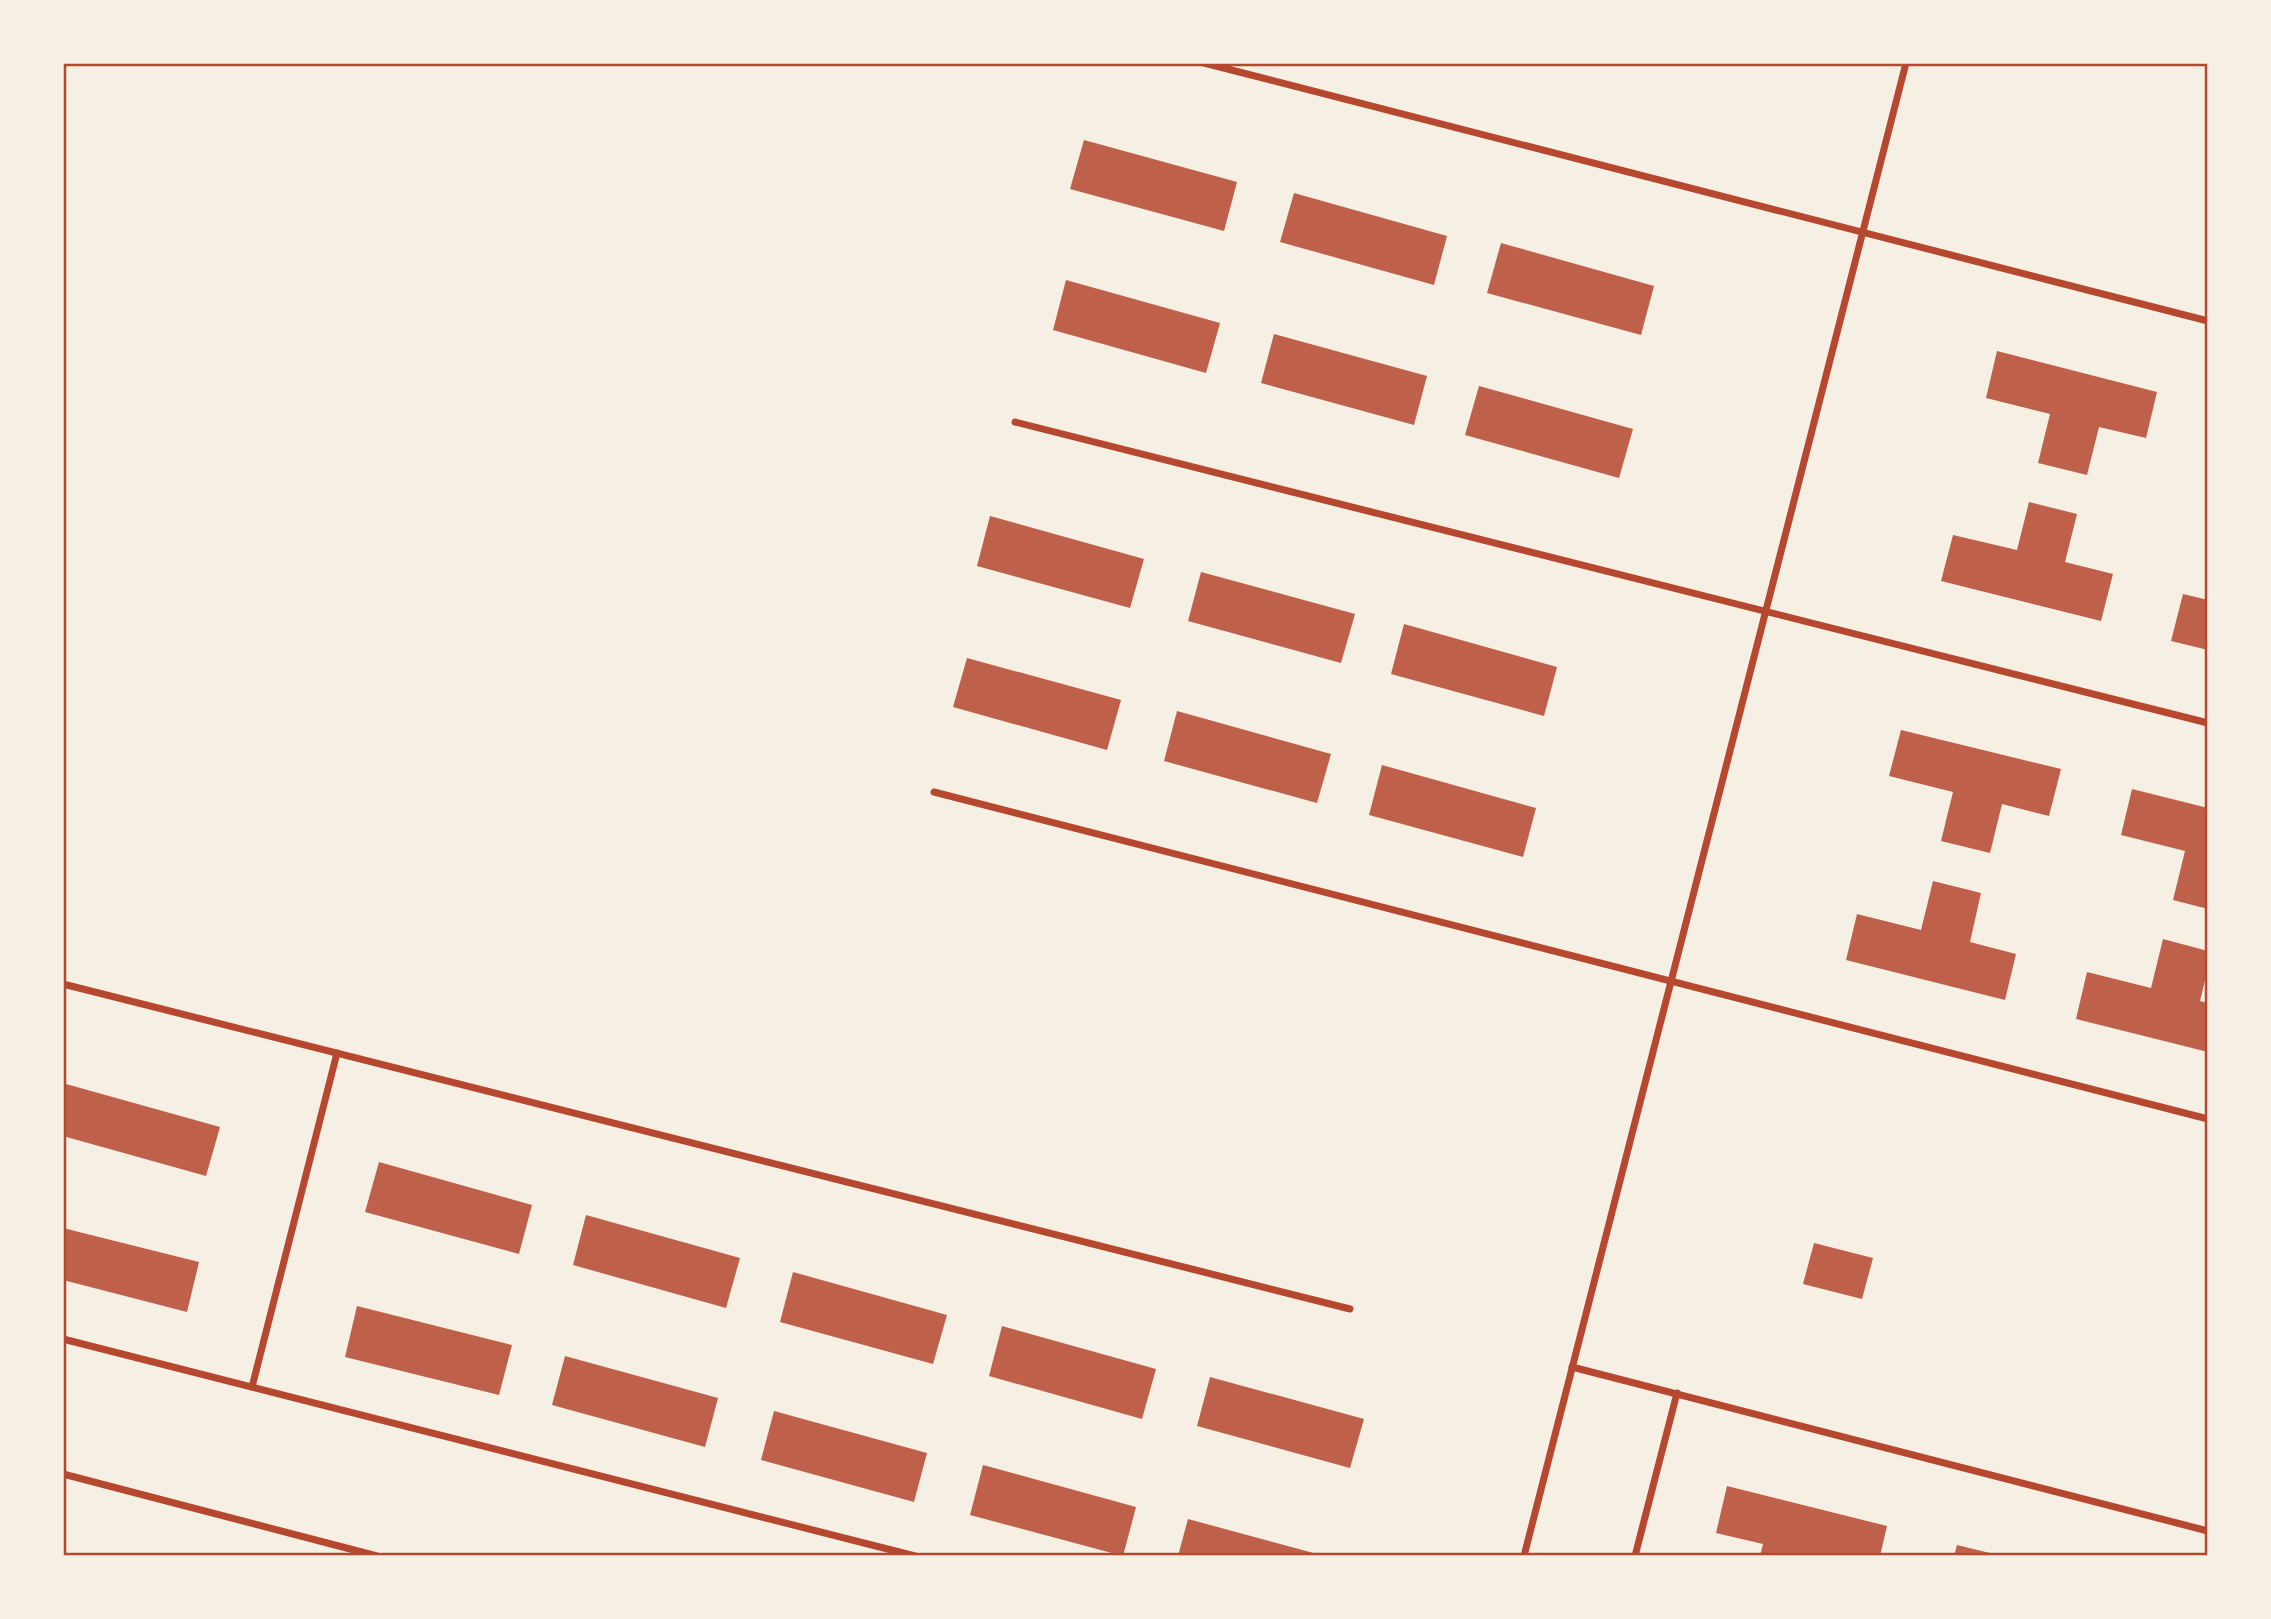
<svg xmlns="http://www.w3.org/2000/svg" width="2271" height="1619" viewBox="0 0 2271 1619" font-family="'Sofia Sans Condensed',sans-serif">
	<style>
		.building { fill: #bf614a }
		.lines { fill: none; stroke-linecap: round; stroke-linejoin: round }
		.minor { stroke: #b5482f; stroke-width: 7 }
		.neatline { fill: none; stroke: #b5482f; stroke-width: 2.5 }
	</style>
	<rect width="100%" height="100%" fill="#f6efe4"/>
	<g class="building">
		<polygon points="1084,140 1237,182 1224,231 1070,189"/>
		<polygon points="1294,193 1447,236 1434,285 1280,242"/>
		<polygon points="1501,243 1654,286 1641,335 1487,293"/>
		<polygon points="1066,280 1220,323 1206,373 1053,330"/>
		<polygon points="1274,334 1427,376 1414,425 1261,383"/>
		<polygon points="1997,351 2157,392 2146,438 2099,427 2087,475 2038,463 2050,414 1986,398"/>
		<polygon points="1479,386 1633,429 1619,478 1465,435"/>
		<polygon points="2029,502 2077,514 2065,562 2113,574 2101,621 1941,581 1953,535 2017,550"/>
		<polygon points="990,516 1144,559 1130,608 977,566"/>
		<polygon points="1201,572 1355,614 1341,663 1188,621"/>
		<polygon points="2183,594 2208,600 2208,650 2171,641"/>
		<polygon points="1404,624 1557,667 1544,716 1391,674"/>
		<polygon points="967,658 1121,700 1107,750 953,707"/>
		<polygon points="1177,711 1331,754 1317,803 1164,761"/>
		<polygon points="1901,730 2061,769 2049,816 2002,804 1990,853 1941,841 1953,792 1889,776"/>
		<polygon points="1382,765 1536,808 1523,857 1369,815"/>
		<polygon points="2132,789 2208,808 2208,909 2173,900 2185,851 2121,835"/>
		<polygon points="1933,881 1981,893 1970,942 2016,954 2005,1000 1846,960 1857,914 1921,930"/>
		<polygon points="2163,939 2208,951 2208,968 2200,1001 2208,1003 2208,1052 2076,1019 2087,972 2151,988"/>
		<polygon points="66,1084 220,1127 206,1176 63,1136 63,1096"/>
		<polygon points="379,1162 532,1205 519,1254 365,1212"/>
		<polygon points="586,1215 740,1258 726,1308 573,1265"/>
		<polygon points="63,1228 199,1262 187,1312 63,1280"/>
		<polygon points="1814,1243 1873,1258 1862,1299 1803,1284"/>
		<polygon points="793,1272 947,1315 933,1364 780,1322"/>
		<polygon points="357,1306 512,1345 499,1395 345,1357"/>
		<polygon points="1002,1326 1156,1369 1142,1419 989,1376"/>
		<polygon points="565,1356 718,1398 705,1447 552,1405"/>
		<polygon points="1210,1377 1364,1419 1350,1468 1197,1426"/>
		<polygon points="774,1411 927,1453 914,1502 761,1460"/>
		<polygon points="983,1465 1136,1507 1123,1556 970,1515"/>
		<polygon points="1727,1486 1887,1526 1880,1556 1760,1556 1763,1544 1716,1533"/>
		<polygon points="1188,1519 1321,1555 1321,1556 1178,1556"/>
		<polygon points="1957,1545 1998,1555 1998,1556 1954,1556"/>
	</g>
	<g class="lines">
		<g class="minor">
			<polyline points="1204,63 2208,321"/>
			<polyline points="1015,422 2208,723"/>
			<polyline points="934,792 2208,1119"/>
			<polyline points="63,984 1350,1309"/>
			<polyline points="63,1339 915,1556"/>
			<polyline points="1572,1367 2208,1531"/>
			<polyline points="252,1387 337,1053"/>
			<polyline points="63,1474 377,1556"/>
			<polyline points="1524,1556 1906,63"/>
			<polyline points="1635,1556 1677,1393"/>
		</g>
	</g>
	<rect width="2271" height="1619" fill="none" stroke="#f6efe4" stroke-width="130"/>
	<rect x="65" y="65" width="2141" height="1489" class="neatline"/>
</svg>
